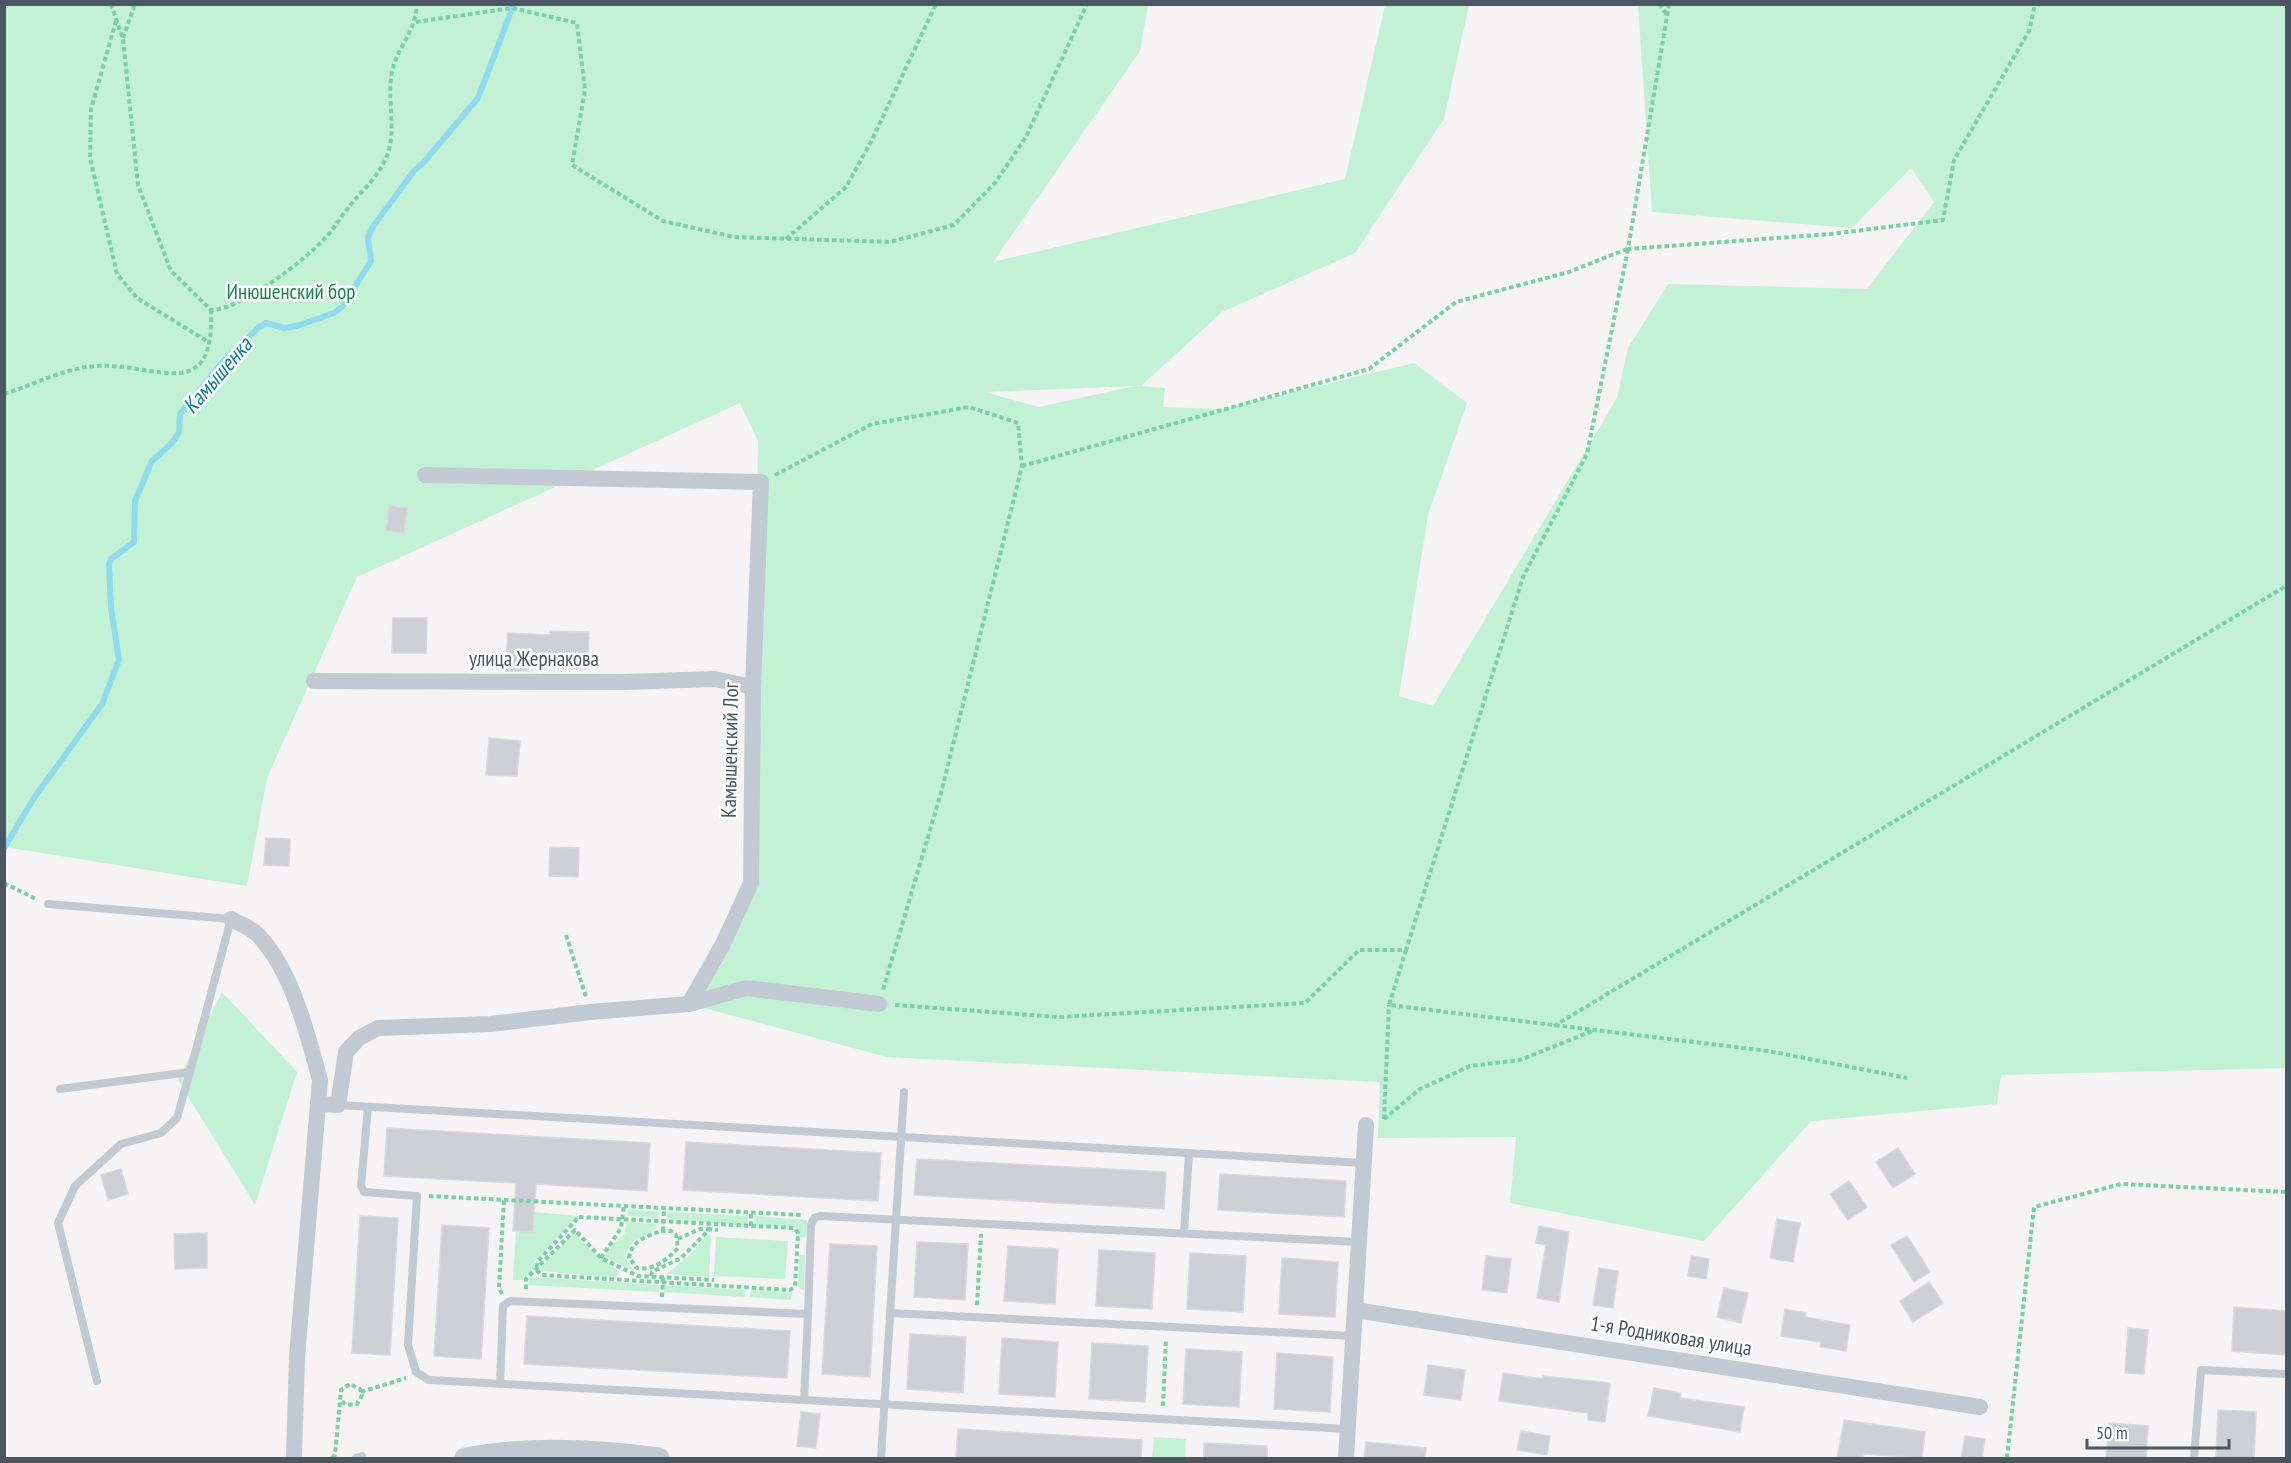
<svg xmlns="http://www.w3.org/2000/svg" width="2291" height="1463" viewBox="0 0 2291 1463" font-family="'PT Sans Narrow',sans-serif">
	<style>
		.green { fill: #c3f1d5; fill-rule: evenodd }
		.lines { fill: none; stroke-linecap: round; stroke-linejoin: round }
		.stream { stroke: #90daee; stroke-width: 6 }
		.building { fill: #cdcfd5; stroke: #d7d9de; stroke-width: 1.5 }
		.path { stroke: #7ad0a6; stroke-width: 4; stroke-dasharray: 4.5 3; stroke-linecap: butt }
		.service { stroke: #c1cad2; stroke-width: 8 }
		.minor { stroke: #c1cad2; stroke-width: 16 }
		.tertiary { stroke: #c1cad2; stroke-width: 21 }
		.labels { text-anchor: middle; stroke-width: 5; stroke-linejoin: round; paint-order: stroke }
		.park-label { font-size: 21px; fill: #17864f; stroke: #fff }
		.street-label { font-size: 21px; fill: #4a5661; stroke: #fff }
		.water-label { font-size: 22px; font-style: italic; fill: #0c7c9b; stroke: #fff }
	</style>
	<rect width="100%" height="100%" fill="#f5f3f3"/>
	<g class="green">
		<path d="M4 5H1148L1140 51 993 262 1345 179 1385 5H1469L1444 119 1355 253 1222 312 1141 386 1165 388 1163 407 1223 409 1414 363 1467 403 1428 515 1399 696 1433 706 1617 398 1628 348 1668 284 1867 289 1934 202 1911 168 1852 228 1652 212 1638 5H2286V1068L2001 1075 1997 1104 1811 1121 1704 1241 1510 1203 1516 1137 1378 1138 1380 1082 887 1057 689 1004 751 883 758 441 740 403 357 577 267 778 247 886 5 847ZM1135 386 1039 407 988 393V392Z"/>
		<polygon points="222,992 297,1072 255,1205 178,1080"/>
		<polygon points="628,1209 659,1212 659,1218 627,1216"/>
		<polygon points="534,1212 578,1216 535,1261 534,1270 522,1280 513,1280 516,1231 533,1232"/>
		<polygon points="667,1212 748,1216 747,1225 666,1219"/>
		<polygon points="755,1216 807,1220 806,1237 798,1237 799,1232 795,1227 754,1225"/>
		<path d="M627 1222 658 1224C650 1239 631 1232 625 1257L634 1271 604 1257 613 1244 624 1235Z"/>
		<polygon points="576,1234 593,1253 620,1272 615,1278 542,1271 540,1268 572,1235"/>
		<polygon points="707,1235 711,1235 709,1277 667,1274 693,1252"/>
		<polygon points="716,1237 788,1241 785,1279 714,1276"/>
		<polygon points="799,1255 805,1255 804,1291 798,1286"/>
		<polygon points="529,1277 660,1285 659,1292 528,1285"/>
		<polygon points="664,1285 745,1290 745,1297 664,1292"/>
		<polygon points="751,1290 792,1292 791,1300 750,1297"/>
		<polygon points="1154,1437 1186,1439 1185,1458 1152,1458"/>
	</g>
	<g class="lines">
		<polyline class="stream" points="4,848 34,798 102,704 119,660 111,608 109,564 111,559 134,542 135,501 152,461 173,442 179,432 180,414 221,364 259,327 267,323 284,328 297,326 334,313 343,306 371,261 368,238 372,228 414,171 424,162 478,98 514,4"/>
	</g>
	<g class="building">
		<polygon points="389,506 407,508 404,533 386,531"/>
		<polygon points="393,618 427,618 426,653 392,653"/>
		<polygon points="550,631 589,632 588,669 528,667 528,671 505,671 508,633 550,635"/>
		<polygon points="489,738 520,741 517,776 486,775"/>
		<polygon points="266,838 290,839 289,866 264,865"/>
		<polygon points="550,847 579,848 578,877 549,876"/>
		<polygon points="387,1128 650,1143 647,1191 536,1184 533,1232 513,1231 516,1183 384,1176"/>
		<polygon points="686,1142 881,1153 878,1201 683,1190"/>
		<polygon points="1898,1148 1915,1174 1893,1188 1876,1162"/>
		<polygon points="917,1159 1166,1172 1164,1209 914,1195"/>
		<polygon points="121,1169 128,1194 108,1200 101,1175"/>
		<polygon points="1220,1174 1346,1181 1344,1217 1218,1210"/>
		<polygon points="1849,1181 1867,1207 1848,1220 1830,1194"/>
		<polygon points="360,1216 398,1218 390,1355 352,1353"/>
		<polygon points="1777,1219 1800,1223 1793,1262 1770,1258"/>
		<polygon points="442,1225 489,1228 481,1359 434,1356"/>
		<polygon points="1539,1226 1569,1232 1559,1302 1537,1298 1546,1245 1536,1243"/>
		<polygon points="207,1233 207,1268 175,1269 174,1234"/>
		<polygon points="1907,1236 1930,1272 1914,1282 1891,1245"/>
		<polygon points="917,1242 968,1244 965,1300 914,1297"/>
		<polygon points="830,1244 877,1246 870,1377 822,1374"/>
		<polygon points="1008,1246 1058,1249 1055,1304 1004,1301"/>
		<polygon points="1099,1250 1155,1253 1152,1309 1096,1306"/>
		<polygon points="1190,1253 1246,1256 1243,1312 1187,1309"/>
		<polygon points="1486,1256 1511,1259 1507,1293 1482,1290"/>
		<polygon points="1691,1256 1709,1259 1706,1279 1688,1276"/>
		<polygon points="1282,1258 1338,1262 1335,1317 1279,1314"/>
		<polygon points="1599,1268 1618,1271 1613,1308 1593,1305"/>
		<polygon points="1929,1282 1943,1303 1913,1322 1900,1301"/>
		<polygon points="1724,1288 1748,1293 1741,1323 1717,1317"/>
		<polygon points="2234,1307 2286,1311 2286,1355 2232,1351"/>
		<polygon points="1785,1309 1806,1313 1805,1317 1850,1325 1846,1351 1820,1347 1821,1342 1781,1336"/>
		<polygon points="527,1316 790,1331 787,1378 524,1364"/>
		<polygon points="2128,1328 2148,1330 2144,1374 2125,1373"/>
		<polygon points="910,1334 966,1337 963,1393 907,1389"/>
		<polygon points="1002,1338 1058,1342 1055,1397 999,1394"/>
		<polygon points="1092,1343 1148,1346 1145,1402 1089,1399"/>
		<polygon points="1186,1349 1242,1352 1239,1407 1183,1404"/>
		<polygon points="1277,1353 1333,1357 1330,1412 1274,1409"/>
		<polygon points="1428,1365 1465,1370 1461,1400 1424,1395"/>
		<polygon points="1503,1373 1543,1379 1543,1376 1610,1383 1605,1422 1588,1420 1588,1413 1499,1401"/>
		<polygon points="1654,1388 1681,1393 1680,1398 1744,1407 1740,1432 1648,1416"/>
		<polygon points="2218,1410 2256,1412 2254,1458 2216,1458"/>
		<polygon points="801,1412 820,1414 816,1448 797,1446"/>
		<polygon points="1844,1420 1925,1432 1922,1458 1864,1454 1863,1458 1837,1458"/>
		<polygon points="2109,1423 2148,1426 2146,1458 2106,1458"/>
		<polygon points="958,1429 1142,1440 1141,1458 956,1458"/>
		<polygon points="1521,1431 1550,1436 1547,1455 1517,1450"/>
		<polygon points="1965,1436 1985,1439 1982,1458 1961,1458"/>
		<polygon points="1366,1442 1426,1448 1425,1458 1364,1458"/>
		<polygon points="1204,1443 1267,1446 1267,1458 1204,1458"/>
	</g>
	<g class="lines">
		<g class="path">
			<path d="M111 4 123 39 138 185 171 271 211 310C241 310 307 259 328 235 337 224 344 212 353 202 364 189 379 175 386 158 398 131 386 100 392 72 397 47 415 34 417 4"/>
			<polyline points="1659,4 1667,15"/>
			<polyline points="1669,4 1628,249 1831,234 1943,220 1954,160 2029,31 2035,4"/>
			<polyline points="116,21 91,109 90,158 117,274 137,298 210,343"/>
			<polyline points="416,22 512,8 577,23 585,90 572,165 663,221 734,237 890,242 954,225 995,183 1026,137 1087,4"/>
			<polyline points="123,38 135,4"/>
			<polyline points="786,239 846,187 872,140 936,4"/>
			<path d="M4 394C36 384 64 368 97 366 154 362 215 408 211 310"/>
			<polyline points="1022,466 1369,369 1456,302 1569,272 1627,249"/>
			<polyline points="775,475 872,424 969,407 1018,423 1022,466 942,789 883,990"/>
			<polyline points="4,883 36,899"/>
			<polyline points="566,935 586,997"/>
			<polyline points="1406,950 1389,1005 1768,1051 1907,1078"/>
			<polyline points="895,1005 1058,1017 1305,1003 1359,950 1406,950 1523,577 1587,454 1628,249"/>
			<polyline points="1554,1026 2286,586"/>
			<polyline points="1384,1119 1420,1089 1470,1066 1520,1060 1592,1031"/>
			<polyline points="1384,1119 1389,1005"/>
			<polyline points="429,1196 802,1215"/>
			<polygon points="579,1217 794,1228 798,1233 795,1286 790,1290 541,1275 536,1269 538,1261"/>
			<polyline points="751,1226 751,1212"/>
			<path d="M661 1231H671L676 1235 678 1248C667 1260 653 1271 637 1268L629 1258C631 1241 647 1236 661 1231Z"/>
			<polyline points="663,1231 664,1208"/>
			<polyline points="678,1239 700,1229 710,1229"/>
			<polyline points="601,1258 621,1228 624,1206"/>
			<polyline points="651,1276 652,1272 681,1258 710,1229 718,1230"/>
			<polyline points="526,1289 526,1279 575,1230 601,1258 638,1276 714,1280"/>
			<polyline points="502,1294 499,1288 504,1199"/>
			<polyline points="662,1297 663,1277"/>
			<polyline points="977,1305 981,1234"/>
			<polyline points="361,1392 406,1378"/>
			<polyline points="1163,1406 1166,1339"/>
			<polyline points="332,1458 335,1455 341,1390 350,1384 360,1389 362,1395 357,1404 346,1405 342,1401"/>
			<polyline points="2007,1458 2034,1207 2121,1184 2286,1192"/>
		</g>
		<g class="service">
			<polyline points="48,904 231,919 190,1072 60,1089"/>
			<polyline points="338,1105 1364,1163"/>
			<polyline points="368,1107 361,1186 364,1192 417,1196 408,1345 416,1372 429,1380 1348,1429"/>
			<polyline points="1184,1233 1189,1153"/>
			<polyline points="890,1313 1354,1336"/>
			<polyline points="808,1314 811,1225 814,1218 820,1216 1359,1242"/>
			<polyline points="97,1381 58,1223 75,1186 121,1144 161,1133 177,1118 190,1072"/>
			<polyline points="500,1384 503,1306 510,1301 808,1314 804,1400"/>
			<polyline points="356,1458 362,1456"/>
			<polyline points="881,1458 904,1092"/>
			<polyline points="2194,1458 2201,1370 2286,1374"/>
		</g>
		<g class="minor">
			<polyline points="425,475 761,482 753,687 751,883 723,944 689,1004"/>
			<polyline points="314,681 624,682 714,679 753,687"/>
			<path d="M231 919C240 924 252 928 259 936 293 973 307 1033 320 1080L297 1357 294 1458"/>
			<polyline points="318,1104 338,1105 346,1052 359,1038 378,1028 491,1024 590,1012 689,1004 746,988 879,1004"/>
			<polyline points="1355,1310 1980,1407"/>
			<polyline points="1346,1458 1366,1125"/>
		</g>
		<path class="tertiary" d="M465 1458C528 1446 595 1449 659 1458"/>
	</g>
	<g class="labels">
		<g class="park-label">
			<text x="291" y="299">Инюшенский бор</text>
		</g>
		<g class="street-label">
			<text x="534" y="666">улица Жернакова</text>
			<text transform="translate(730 750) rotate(-89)" y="7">Камышенский Лог</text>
			<text transform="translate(1671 1336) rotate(9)" y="7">1-я Родниковая улица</text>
		</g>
		<g class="water-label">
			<text transform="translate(217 375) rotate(-49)" y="8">Камышенка</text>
		</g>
	</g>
	<rect width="2291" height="1463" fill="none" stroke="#4a5661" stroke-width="12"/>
	<path d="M2087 1439v9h142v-9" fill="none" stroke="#4a5661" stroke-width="3"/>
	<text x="2096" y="1439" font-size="18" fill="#4a5661" stroke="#ffffff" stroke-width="4.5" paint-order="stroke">50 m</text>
</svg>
